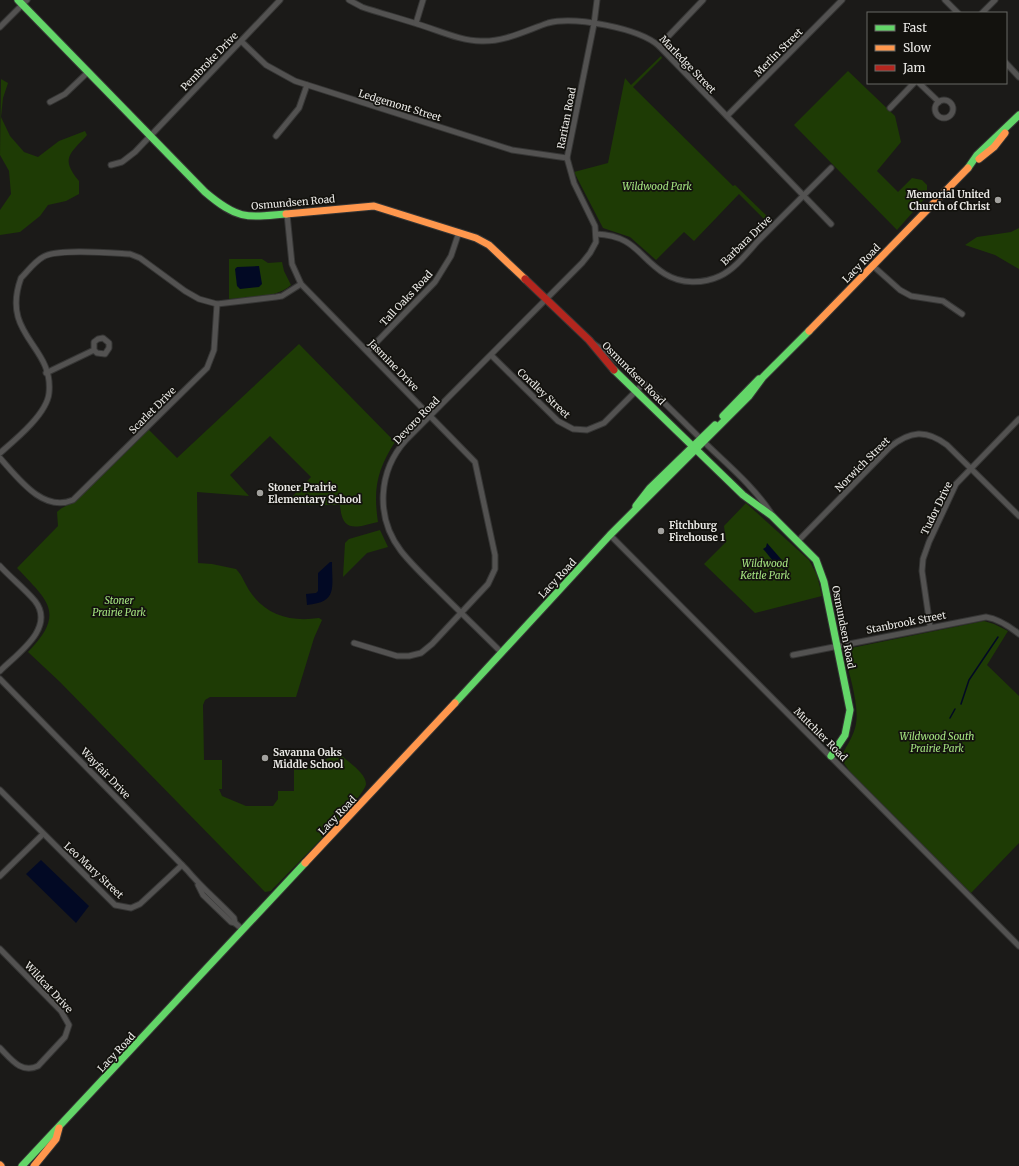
<svg xmlns="http://www.w3.org/2000/svg" width="1019" height="1166" viewBox="0 0 1019 1166" font-family="Merriweather,serif">
	<style>
		.green { fill: #1e3b05 }
		.water { fill: #020924 }
		.lines { fill: none; stroke-linecap: round; stroke-linejoin: round }
		.stream { stroke: #020924; stroke-width: 1.5 }
		.street-casing { stroke: #363635; stroke-width: 7 }
		.fast-casing { stroke: #363635; stroke-width: 9 }
		.slow-casing { stroke: #363635; stroke-width: 9 }
		.jam-casing { stroke: #363635; stroke-width: 9 }
		.street { stroke: #535251; stroke-width: 5 }
		.fast { stroke: #63d668; stroke-width: 7 }
		.slow { stroke: #ff974d; stroke-width: 7 }
		.jam { stroke: #b3261e; stroke-width: 7 }
		.poi-dot { fill: #a2a19e; stroke: #13120e; stroke-width: 1.5 }
		.labels { text-anchor: middle; stroke-width: 3.5; stroke-linejoin: round; paint-order: stroke }
		.street-label { font-size: 10px; fill: #eae9e6; stroke: #13120e }
		.park-label { font-size: 10px; font-style: italic; fill: #a5e480; stroke: #13120e }
		.poi-label { font-size: 10px; font-weight: bold; fill: #eae9e6; stroke: #13120e; text-anchor: start }
	</style>
	<rect width="100%" height="100%" fill="#1b1a18"/>
	<g class="green">
		<polygon points="661,56 662,58 633,87 733,186 735,185 772,221 769,224 739,194 694,241 684,232 656,260 630,237 603,228 574,172 608,163 625,78 631,85"/>
		<polygon points="848,71 895,116 901,142 877,171 898,192 912,178 922,180 927,185 927,196 897,230 794,125"/>
		<path d="M1 79 8 83 3 98 1 117 10 136 24 152 38 157 59 141 85 131 87 135C70 154 60 158 79 181V194L66 201 48 205 40 216 20 232 0 235V210L11 194 9 171 0 155Z"/>
		<polygon points="1019,228 1019,269 995,255 965,245 977,237 1011,232"/>
		<path d="M229 259H262L268 263 282 262 284 271 291 285C275 299 249 297 229 299Z"/>
		<path d="M299 344 395 442C377 470 373 489 378 522 357 527 342 534 340 505H299V501H288L311 477 270 436 230 475 249 496 197 492 198 563 212 564 236 569C243 576 245 585 251 593 267 616 292 622 319 618L322 620 314 638 296 697H210L205 700 203 705 204 760H222V789H219L222 796 246 806H273L278 799V791H294V763C305 767 326 762 334 754L341 755C348 762 366 773 366 784 366 796 284 877 271 891L265 892 60 682 28 652C66 613 48 601 17 568L58 526 57 512C64 505 71 505 78 499L147 428 177 458Z"/>
		<polygon points="746,503 809,560 817,575 822,596 755,613 704,564 726,542 724,526"/>
		<polygon points="380,530 388,547 367,553 343,577 345,543 349,539"/>
		<path d="M984 621 994 624 1008 631 987 665 1019 696V843L971 893 850 772 841 759C844 748 852 740 855 728 861 709 849 675 845 655L851 648Z"/>
	</g>
	<g class="water">
		<polygon points="259,266 262,284 259,287 240,289 237,286 235,269 237,267"/>
		<path d="M767 543 788 567 787 570C776 568 770 556 763 549L766 547Z"/>
		<path d="M330 562H332C332 588 338 602 307 605L306 594 316 593 318 591V573Z"/>
		<polygon points="41,860 89,906 76,923 26,874"/>
	</g>
	<g class="lines">
		<g class="stream">
			<polyline points="961,704 969,680 998,637"/>
			<polyline points="950,718 955,709"/>
		</g>
		<defs>
			<g id="street">
				<path d="M349 0 362 7C380 13 399 18 417 24 438 30 460 41 481 41 505 42 527 30 548 23 574 16 639 28 659 46L831 224"/>
				<polyline points="945,0 958,13"/>
				<polyline points="982,13 995,0"/>
				<polyline points="416,23 423,0"/>
				<polyline points="0,27 27,0"/>
				<polyline points="241,41 266,65 295,81 512,150 567,158"/>
				<polyline points="659,46 703,0"/>
				<polyline points="1006,63 1019,77"/>
				<polyline points="919,83 939,102"/>
				<circle cx="944" cy="109" r="9"/>
				<polyline points="50,102 65,94 87,73"/>
				<polyline points="890,108 914,83"/>
				<polyline points="727,116 842,0"/>
				<polyline points="276,136 299,108 307,85"/>
				<polyline points="111,165 122,162 135,152 280,0"/>
				<polyline points="287,214 292,264 301,284 475,462 495,555 495,569 488,584 432,644 421,653 409,656 397,656 354,643"/>
				<path d="M596 234C636 236 637 256 665 274 681 284 703 284 720 276 735 269 747 253 758 241 782 217 807 192 831 168"/>
				<polyline points="872,265 900,290 911,296 943,301 962,314"/>
				<path d="M594 344C634 370 666 405 700 438 724 462 752 484 771 513"/>
				<polyline points="368,351 435,282 451,256 459,232"/>
				<polyline points="492,356 558,421 573,429 587,430 604,423 644,383"/>
				<polyline points="46,373 94,350 97,353 105,354 109,348 109,343 103,338 98,339 94,342 94,350"/>
				<path d="M0 453C15 440 47 414 49 393 54 345 0 336 21 278 28 271 34 262 43 257 57 248 112 253 130 254L140 258 185 291 199 299 217 304 276 297 282 296 301 284"/>
				<path d="M0 458C18 478 43 513 73 500L207 368 214 350 217 304"/>
				<polyline points="610,535 1019,946"/>
				<path d="M798 541 890 447C910 431 926 429 947 445L1019 516"/>
				<path d="M0 566C11 578 25 589 35 601 56 628 17 654 0 671"/>
				<polyline points="930,626 922,571 923,559 929,542 956,484 1019,419"/>
				<path d="M502 653C481 632 460 612 439 591 426 578 412 565 401 551 375 517 378 471 406 440L582 263 590 253 596 242 595 226 574 183 567 158 594 24 597 0"/>
				<path d="M793 655 986 617C999 619 1009 626 1019 634"/>
				<path d="M0 679 187 870C201 887 219 902 234 918L235 923"/>
				<polyline points="0,790 115,905 131,908 140,904 182,865"/>
				<polyline points="0,876 43,834"/>
				<polyline points="198,885 203,895 231,922 235,923 242,929"/>
				<path d="M0 949 61 1011 69 1025 65 1037 38 1066C21 1074 11 1059 0 1048"/>
			</g>
			<g id="fast">
				<path d="M18 0 205 192C237 219 245 218 286 214"/>
				<polyline points="968,168 977,155 1019,115"/>
				<polyline points="614,370 743,495 772,516 816,560 824,582 850,710 845,735 831,756"/>
				<polyline points="723,416 759,379"/>
				<polyline points="636,506 650,488 715,425"/>
				<polyline points="455,703 610,535 749,396 763,377 809,331"/>
				<polyline points="22,1166 305,863"/>
			</g>
			<g id="slow">
				<polyline points="979,159 994,147 1005,133"/>
				<polyline points="286,214 374,206 476,238 489,245 525,279"/>
				<polyline points="809,331 968,168"/>
				<polyline points="305,863 455,703"/>
				<polyline points="0,1165 1,1166"/>
				<polyline points="34,1166 56,1139 59,1128"/>
			</g>
			<polyline id="jam" points="525,279 589,340 614,370"/>
		</defs>
		<use href="#street" class="street-casing"/>
		<use href="#fast" class="fast-casing"/>
		<use href="#slow" class="slow-casing"/>
		<use href="#jam" class="jam-casing"/>
		<use href="#street" class="street"/>
		<use href="#fast" class="fast"/>
		<use href="#slow" class="slow"/>
		<use href="#jam" class="jam"/>
	</g>
	<g class="poi-dot">
		<circle cx="998" cy="200" r="4"/>
		<circle cx="260" cy="493" r="4"/>
		<circle cx="661" cy="531" r="4"/>
		<circle cx="265" cy="758" r="4"/>
	</g>
	<g class="labels">
		<g class="street-label">
			<text transform="translate(778 52) rotate(-45)" y="4">Merlin Street</text>
			<text transform="translate(209 61) rotate(-46)" y="4">Pembroke Drive</text>
			<text transform="translate(688 64) rotate(46)" y="4">Marledge Street</text>
			<text transform="translate(400 105) rotate(17)" y="4">Ledgemont Street</text>
			<text transform="translate(566 118) rotate(-79)" y="4">Raritan Road</text>
			<text transform="translate(293 202) rotate(-5)" y="4">Osmundsen Road</text>
			<text transform="translate(746 240) rotate(-44)" y="4">Barbara Drive</text>
			<text transform="translate(861 263) rotate(-46)" y="4">Lacy Road</text>
			<text transform="translate(406 298) rotate(-47)" y="4">Tall Oaks Road</text>
			<text transform="translate(394 365) rotate(46)" y="4">Jasmine Drive</text>
			<text transform="translate(634 373) rotate(45)" y="4">Osmundsen Road</text>
			<text transform="translate(544 393) rotate(43)" y="4">Cordley Street</text>
			<text transform="translate(152 410) rotate(-45)" y="4">Scarlet Drive</text>
			<text transform="translate(416 420) rotate(-46)" y="4">Devoro Road</text>
			<text transform="translate(862 464) rotate(-45)" y="4">Norwich Street</text>
			<text transform="translate(936 508) rotate(-64)" y="4">Tudor Drive</text>
			<text transform="translate(557 578) rotate(-47)" y="4">Lacy Road</text>
			<text transform="translate(906 622) rotate(-11)" y="4">Stanbrook Street</text>
			<text transform="translate(844 627) rotate(79)" y="4">Osmundsen Road</text>
			<text transform="translate(821 734) rotate(45)" y="4">Mutchler Road</text>
			<text transform="translate(106 773) rotate(46)" y="4">Wayfair Drive</text>
			<text transform="translate(337 815) rotate(-46)" y="4">Lacy Road</text>
			<text transform="translate(94 870) rotate(43)" y="4">Leo Mary Street</text>
			<text transform="translate(49 987) rotate(47)" y="4">Wildcat Drive</text>
			<text transform="translate(116 1052) rotate(-47)" y="4">Lacy Road</text>
		</g>
		<g class="park-label">
			<text x="657" y="190">Wildwood Park</text>
			<text x="765" y="567">Wildwood<tspan x="765" dy="12">Kettle Park</tspan></text>
			<text x="119" y="604">Stoner<tspan x="119" dy="12">Prairie Park</tspan></text>
			<text x="937" y="740">Wildwood South<tspan x="937" dy="12">Prairie Park</tspan></text>
		</g>
		<g class="poi-label">
			<text x="990" y="198" text-anchor="end">Memorial United<tspan x="990" dy="12">Church of Christ</tspan></text>
			<text x="268" y="491">Stoner Prairie<tspan x="268" dy="12">Elementary School</tspan></text>
			<text x="669" y="529">Fitchburg<tspan x="669" dy="12">Firehouse 1</tspan></text>
			<text x="273" y="756">Savanna Oaks<tspan x="273" dy="12">Middle School</tspan></text>
		</g>
	</g>
	<rect x="867" y="12" width="140" height="72" fill="#13120e" stroke="#696864"/>
	<rect x="875" y="25" width="20" height="6" fill="#63d668" stroke="#696864"/>
	<text x="903" y="32" font-size="12" fill="#eae9e6">Fast</text>
	<rect x="875" y="45" width="20" height="6" fill="#ff974d" stroke="#696864"/>
	<text x="903" y="52" font-size="12" fill="#eae9e6">Slow</text>
	<rect x="875" y="65" width="20" height="6" fill="#b3261e" stroke="#696864"/>
	<text x="903" y="72" font-size="12" fill="#eae9e6">Jam</text>
</svg>
